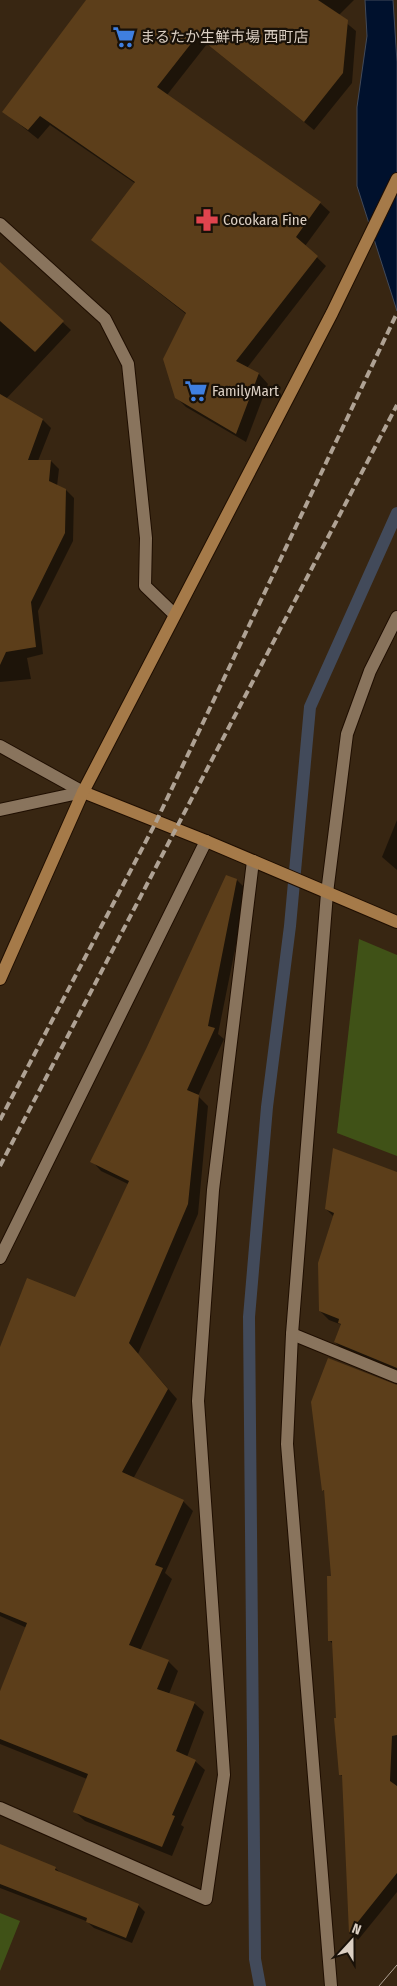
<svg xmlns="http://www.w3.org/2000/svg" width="397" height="1986" viewBox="0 0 397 1986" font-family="'Fira Sans Condensed','Noto Sans JP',sans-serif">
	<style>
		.green { fill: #405217 }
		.water { fill: #00112d; stroke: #424a5a }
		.shadow { fill: #0007 }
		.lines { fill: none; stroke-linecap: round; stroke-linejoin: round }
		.stream { stroke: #424a5a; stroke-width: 12 }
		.building { fill: #5c3e1a }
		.street-casing { stroke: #1f0e00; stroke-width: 14 }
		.secondary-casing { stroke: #1f0e00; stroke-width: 14 }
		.street { stroke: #89745d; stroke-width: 12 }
		.secondary { stroke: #a57a49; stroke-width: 12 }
		.tram { stroke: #afa294; stroke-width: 1 }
		.rail { stroke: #afa294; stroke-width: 4; stroke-dasharray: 8 4; stroke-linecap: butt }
		.labels { text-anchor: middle; stroke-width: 4.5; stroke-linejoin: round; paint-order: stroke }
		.poi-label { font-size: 15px; fill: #dbcfc3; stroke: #191108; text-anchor: start }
	</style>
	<rect width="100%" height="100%" fill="#382612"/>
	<g class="green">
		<polygon points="359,939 397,955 397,1156 337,1133"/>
		<polygon points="0,1913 20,1921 0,1971"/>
	</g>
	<polygon class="water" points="365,0 393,0 397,62 397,311 357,186 357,107 367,36"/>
	<g class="shadow">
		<polygon points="87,0 354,0 338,16 356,31 352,83 314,130 207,44 167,95 320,203 330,212 305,246 326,266 247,368 259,374 268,384 246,442 186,407 176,397 186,314 92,240 136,184 50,125 38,139 4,112"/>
		<polygon points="0,264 71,330 6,399 43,420 51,428 38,461 51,461 59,469 57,486 66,490 74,498 73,541 38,611 43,654 27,658 31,679 0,682"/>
		<polygon points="397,820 397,870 382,857"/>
		<polygon points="237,880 247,890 218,1034 224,1039 198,1096 208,1106 198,1214 138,1354 177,1399 133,1479 183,1501 193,1511 165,1573 172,1579 140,1651 168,1661 178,1671 169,1694 194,1703 204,1712 187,1757 195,1761 205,1770 181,1825 184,1827 172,1856 85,1821 75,1812 87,1779 0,1744 0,1692 27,1628 0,1616 0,1350 76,1299 128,1184 101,1171 92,1161"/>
		<polygon points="397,1174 397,1372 344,1351 335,1342 342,1325 329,1320 320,1311 334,1217 326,1209"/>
		<polygon points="397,1385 397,1892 358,1940 350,1932 344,1778 340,1774 334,1645 329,1640 332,1578 326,1493 323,1490"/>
		<polygon points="0,1855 55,1868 63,1875 138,1905 145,1912 132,1943 94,1928 86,1921 0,1888"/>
	</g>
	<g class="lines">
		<polyline class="stream" points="260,1986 255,1959 249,1317 267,1107 290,926 310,707 397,513"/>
	</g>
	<g class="building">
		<polygon points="86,0 318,0 348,20 343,73 304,122 197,36 157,87 321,202 296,237 318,256 236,361 259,373 236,434 175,398 163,359 186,313 91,240 135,182 40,116 28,130 2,112"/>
		<polygon points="0,262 64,321 35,352 0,321"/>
		<polygon points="0,394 43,419 28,460 51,460 49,481 66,489 65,533 31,602 36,647 6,652 0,665"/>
		<polygon points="226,875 237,879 208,1026 215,1028 187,1090 199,1095 188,1204 129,1343 168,1389 122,1472 184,1500 155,1565 163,1568 129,1645 169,1660 157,1689 195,1702 176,1751 196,1760 172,1815 175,1816 162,1847 73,1812 88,1774 0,1739 0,1691 27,1623 0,1612 0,1347 27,1278 75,1297 129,1181 90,1162 147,1047"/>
		<polygon points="333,1148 397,1172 397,1368 334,1342 341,1324 338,1323 339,1319 319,1311 318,1263 334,1213 325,1209"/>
		<polygon points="328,1358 397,1385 397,1735 392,1736 390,1781 397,1786 397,1873 349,1933 342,1775 339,1775 334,1718 336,1718 332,1641 328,1641 327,1576 331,1576 324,1490 322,1491 311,1402"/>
		<polygon points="0,1844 56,1867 55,1870 139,1904 126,1938 86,1922 87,1918 0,1884"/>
	</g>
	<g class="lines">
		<defs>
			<g id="street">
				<polyline points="0,224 105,319 128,364 146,538 145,586 174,614"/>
				<polyline points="0,746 83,792"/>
				<polyline points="0,810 83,792"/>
				<polyline points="0,1258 206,841"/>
				<polyline points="292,1334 397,1377"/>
				<polyline points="0,1808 206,1899 224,1775 198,1401 213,1190 253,861"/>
				<polyline points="331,1986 287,1444 292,1334 327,893 347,734 370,671 397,617"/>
			</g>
			<g id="secondary">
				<polyline points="83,792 206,841 397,922"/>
				<polyline points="0,979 83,792 332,313 397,179"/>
			</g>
		</defs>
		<use href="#street" class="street-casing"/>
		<use href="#secondary" class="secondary-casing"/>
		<use href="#street" class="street"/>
		<use href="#secondary" class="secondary"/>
		<polyline class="tram" points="379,1986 397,1965"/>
		<g class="rail">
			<polyline points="0,1120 156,822 397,313"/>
			<polyline points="0,1166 397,405"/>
		</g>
	</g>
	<defs>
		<symbol id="supermarket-bare" viewBox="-9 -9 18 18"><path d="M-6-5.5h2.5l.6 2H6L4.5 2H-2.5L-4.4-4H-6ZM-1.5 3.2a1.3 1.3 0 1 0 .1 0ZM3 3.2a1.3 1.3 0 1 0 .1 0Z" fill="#3f7fe0" stroke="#191108" stroke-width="2.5" paint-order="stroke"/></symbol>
		<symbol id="pharmacy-bare" viewBox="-9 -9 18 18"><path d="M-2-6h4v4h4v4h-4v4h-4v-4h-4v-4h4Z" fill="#e0444e" stroke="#191108" stroke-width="2.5" paint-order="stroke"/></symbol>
	</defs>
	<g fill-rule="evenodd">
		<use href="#supermarket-bare" x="108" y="21" width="32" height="32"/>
		<use href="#pharmacy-bare" x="191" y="204" width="32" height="32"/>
		<use href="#supermarket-bare" x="180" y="375" width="32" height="32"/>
	</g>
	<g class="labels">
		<g class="poi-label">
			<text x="140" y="42">まるたか生鮮市場 西町店</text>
			<text x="223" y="225">Cocokara Fine</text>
			<text x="212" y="396">FamilyMart</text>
		</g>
	</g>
	<g transform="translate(352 1941) rotate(21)" stroke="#191108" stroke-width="4" paint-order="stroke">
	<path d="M0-4L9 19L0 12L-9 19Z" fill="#dbcfc3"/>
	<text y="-8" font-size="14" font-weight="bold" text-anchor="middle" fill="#dbcfc3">N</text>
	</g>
</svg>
